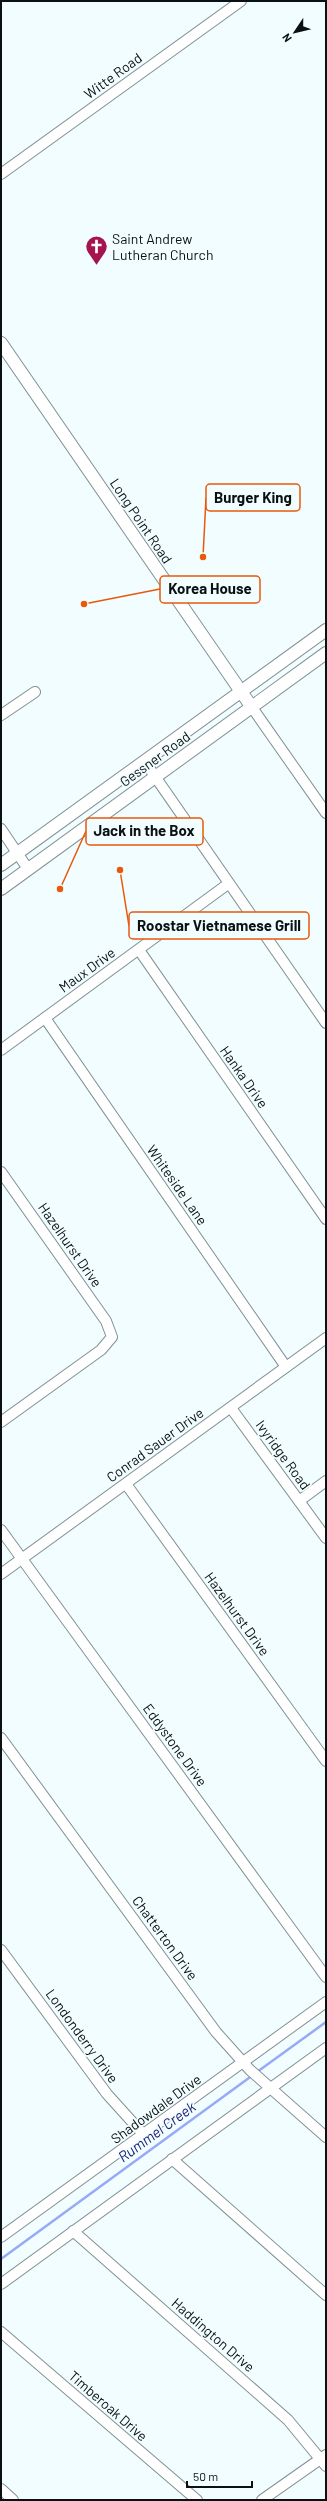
<svg xmlns="http://www.w3.org/2000/svg" width="327" height="2501" viewBox="0 0 327 2501" font-family="Barlow,sans-serif">
	<style>
		.lines { fill: none; stroke-linecap: round; stroke-linejoin: round }
		.stream { stroke: #96abf7; stroke-width: 2.5 }
		.minor-casing { stroke: #819194; stroke-width: 12 }
		.major-casing { stroke: #819194; stroke-width: 14 }
		.minor { stroke: #fff; stroke-width: 10 }
		.major { stroke: #fff; stroke-width: 12 }
		.labels { text-anchor: middle; stroke-width: 3.5; stroke-linejoin: round; paint-order: stroke }
		.street-label { font-size: 14px; fill: #0b1112; stroke: #f2fdff }
		.poi-label { font-size: 14px; fill: #0b1112; stroke: #f2fdff; text-anchor: start }
		.water-label { font-size: 15px; font-style: italic; fill: #181c71; stroke: #f2fdff }
		.leader { fill: none; stroke: #e8590c; stroke-width: 1.5 }
		.callout-dot { fill: #e8590c; stroke: #f2fdff; stroke-width: 1.5 }
		.callout { fill: #f2fdff; stroke: #e8590c; stroke-width: 1.5 }
		.callout-label { font-size: 15px; text-anchor: middle; font-weight: bold; fill: #0b1112 }
	</style>
	<rect width="100%" height="100%" fill="#f2fdff"/>
	<g class="lines">
		<g class="stream">
			<polyline points="257,2072 326,2022"/>
			<polyline points="1,2259 253,2075"/>
		</g>
		<defs>
			<g id="minor">
				<polyline points="1,174 241,1"/>
				<polyline points="251,706 326,813"/>
				<polyline points="1,715 35,692"/>
				<polyline points="145,762 326,1023"/>
				<polyline points="1,829 28,869"/>
				<polyline points="139,950 326,1219"/>
				<polyline points="45,1018 286,1367"/>
				<polyline points="1,1050 228,884"/>
				<polyline points="1,1172 106,1321 112,1337 101,1350 1,1422"/>
				<polyline points="231,1408 326,1538"/>
				<polyline points="126,1484 326,1761"/>
				<polyline points="299,1501 326,1481"/>
				<polyline points="1,1530 326,1977"/>
				<polyline points="1,1574 326,1338"/>
				<polyline points="1,1738 216,2032 250,2070 326,2137"/>
				<polyline points="1,1950 107,2094 144,2135"/>
				<polyline points="172,2159 326,2295"/>
				<polyline points="73,2231 288,2420 326,2466"/>
				<polyline points="1,2237 326,2002"/>
				<polyline points="1,2284 326,2048"/>
				<polyline points="1,2332 197,2500"/>
				<polyline points="1,2489 13,2500"/>
				<polyline points="262,2500 326,2455"/>
			</g>
			<g id="major">
				<polyline points="1,343 251,706"/>
				<polyline points="1,865 326,630"/>
				<polyline points="1,889 326,653"/>
			</g>
		</defs>
		<use href="#minor" class="minor-casing"/>
		<use href="#major" class="major-casing"/>
		<use href="#minor" class="minor"/>
		<use href="#major" class="major"/>
	</g>
	<defs>
		<symbol id="church-pin" viewBox="-11 -11 22 30"><path d="M0 17L-7.5 6A9.5 9.5 0 1 1 7.5 6Z" fill="#a61450" stroke="#f2fdff"/><path d="M-1.2-6h2.4v3.5h3.3v2.4h-3.3V6h-2.4V-.1h-3.3v-2.4h3.3Z" fill="#fff"/></symbol>
	</defs>
	<g fill-rule="evenodd">
		<use href="#church-pin" x="84" y="234" width="25" height="34"/>
	</g>
	<g class="labels">
		<g class="street-label">
			<text transform="translate(113 76) rotate(-36)" y="5">Witte Road</text>
			<text transform="translate(141 521) rotate(56)" y="5">Long Point Road</text>
			<text transform="translate(155 759) rotate(-36)" y="5">Gessner Road</text>
			<text transform="translate(87 970) rotate(-36)" y="5">Maux Drive</text>
			<text transform="translate(244 1077) rotate(55)" y="5">Hanka Drive</text>
			<text transform="translate(177 1185) rotate(55)" y="5">Whiteside Lane</text>
			<text transform="translate(70 1245) rotate(55)" y="5">Hazelhurst Drive</text>
			<text transform="translate(155 1445) rotate(-36)" y="5">Conrad Sauer Drive</text>
			<text transform="translate(283 1455) rotate(54)" y="5">Ivyridge Road</text>
			<text transform="translate(237 1614) rotate(54)" y="5">Hazelhurst Drive</text>
			<text transform="translate(175 1745) rotate(54)" y="5">Eddystone Drive</text>
			<text transform="translate(165 1938) rotate(54)" y="5">Chatterton Drive</text>
			<text transform="translate(82 2036) rotate(54)" y="5">Londonderry Drive</text>
			<text transform="translate(156 2109) rotate(-36)" y="5">Shadowdale Drive</text>
			<text transform="translate(213 2335) rotate(41)" y="5">Haddington Drive</text>
			<text transform="translate(108 2406) rotate(41)" y="5">Timberoak Drive</text>
		</g>
		<g class="poi-label">
			<text x="112" y="244">Saint Andrew<tspan x="112" dy="16">Lutheran Church</tspan></text>
		</g>
		<g class="water-label">
			<text transform="translate(157 2132) rotate(-36)" y="5">Rummel Creek</text>
		</g>
	</g>
	<path class="leader" d="M203 557L206 498M84 604L160 589M60 889L86 831M120 870L129 926"/>
	<g class="callout-dot">
		<circle cx="203" cy="557" r="4"/>
		<circle cx="84" cy="604" r="4"/>
		<circle cx="60" cy="889" r="4"/>
		<circle cx="120" cy="870" r="4"/>
	</g>
	<g class="callout">
		<rect x="206" y="484" width="94" height="27" rx="4"/>
		<rect x="160" y="576" width="100" height="27" rx="4"/>
		<rect x="86" y="818" width="117" height="27" rx="4"/>
		<rect x="129" y="912" width="180" height="27" rx="4"/>
	</g>
	<g class="callout-label">
		<text x="253" y="503">Burger King</text>
		<text x="210" y="594">Korea House</text>
		<text x="144" y="836">Jack in the Box</text>
		<text x="219" y="931">Roostar Vietnamese Grill</text>
	</g>
	<rect width="327" height="2501" fill="none" stroke="#0b1112" stroke-width="4"/>
	<g transform="translate(295 32) rotate(235)" stroke="#f2fdff" stroke-width="3" paint-order="stroke">
	<path d="M0-3L7 15L0 10L-7 15Z" fill="#0b1112"/>
	<text y="-6" font-size="11" font-weight="bold" text-anchor="middle" fill="#0b1112">N</text>
	</g>
	<path d="M187 2481v6h65v-6" fill="none" stroke="#0b1112" stroke-width="2"/>
	<text x="193" y="2481" font-size="12" fill="#0b1112" stroke="#f2fdff" stroke-width="3" paint-order="stroke">50 m</text>
</svg>
